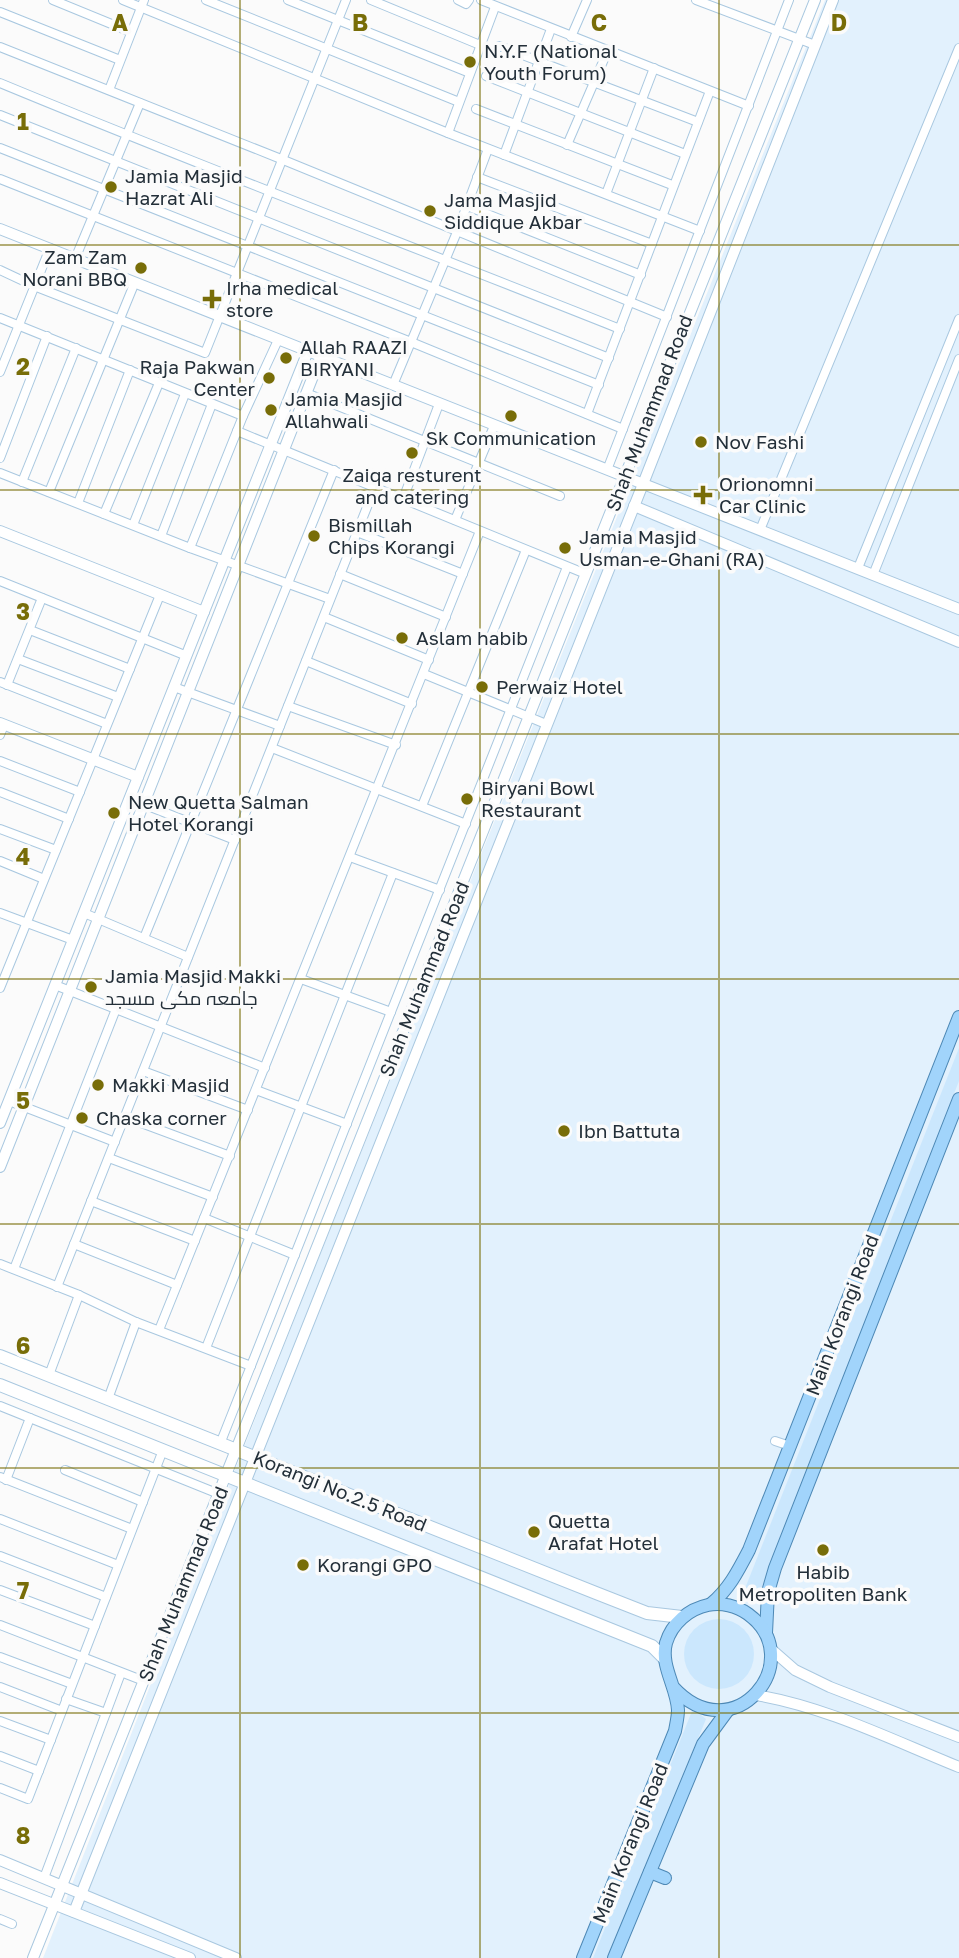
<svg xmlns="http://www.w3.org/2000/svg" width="959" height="1958" viewBox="0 0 959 1958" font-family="'Golos Text',Cairo,sans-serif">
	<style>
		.built { fill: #e2f1fd }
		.green { fill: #cbe7fd }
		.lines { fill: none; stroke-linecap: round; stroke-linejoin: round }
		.minor-casing { stroke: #a9c8e0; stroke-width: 10 }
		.tertiary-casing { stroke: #a9c8e0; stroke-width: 12 }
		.secondary-casing { stroke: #a9c8e0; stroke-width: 14 }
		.primary-casing { stroke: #4d88b5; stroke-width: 14 }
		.minor { stroke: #fff; stroke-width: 8 }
		.tertiary { stroke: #fff; stroke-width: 10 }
		.secondary { stroke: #fff; stroke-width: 12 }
		.primary { stroke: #a1d4fb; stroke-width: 12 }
		.grid { fill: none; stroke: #786d08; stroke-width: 2; stroke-opacity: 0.55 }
		.poi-dot { fill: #786d08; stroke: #fbfbfb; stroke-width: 2.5 }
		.labels { text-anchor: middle; stroke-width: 7; stroke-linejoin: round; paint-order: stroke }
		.poi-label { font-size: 19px; fill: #232f39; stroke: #fbfbfb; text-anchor: start }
		.street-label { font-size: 19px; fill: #232f39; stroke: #fbfbfb }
		.grid-label { font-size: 23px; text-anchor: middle; font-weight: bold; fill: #786d08; stroke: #fbfbfb; stroke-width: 7; stroke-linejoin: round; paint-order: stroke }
	</style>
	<rect width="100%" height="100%" fill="#fbfbfb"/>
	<polygon class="built" points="825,0 959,0 959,1958 43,1958 309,1282"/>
	<g class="green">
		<polygon points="959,1048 959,1081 756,1602 751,1603 743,1596 744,1591"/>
		<circle cx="719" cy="1654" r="35"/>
		<polygon points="692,1711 697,1712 706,1719 608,1958 593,1958"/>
	</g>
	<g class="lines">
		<defs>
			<g id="minor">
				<polyline points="53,0 131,32"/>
				<polyline points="123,0 448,133 700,231"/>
				<polyline points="206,0 459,102"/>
				<polyline points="288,0 470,73"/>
				<polyline points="371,0 480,45"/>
				<polyline points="458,0 466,4 469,0"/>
				<polyline points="481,0 749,106"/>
				<polyline points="696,0 815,45"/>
				<polyline points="0,12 120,60"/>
				<polyline points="571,37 587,0"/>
				<polyline points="499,46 698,122"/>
				<polyline points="0,47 281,159 667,317"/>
				<polyline points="486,76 685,154"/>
				<path d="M0 83C205 168 414 247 620 329"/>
				<polyline points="109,90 144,0"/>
				<polyline points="476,109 672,185"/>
				<polyline points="0,115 609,358"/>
				<polyline points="448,133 495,7"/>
				<polyline points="567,145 608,50"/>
				<polyline points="0,148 599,385"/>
				<polyline points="504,155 551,29"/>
				<polyline points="477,177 652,244"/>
				<polyline points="0,179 411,342 623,429"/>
				<polyline points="606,194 654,68"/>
				<polyline points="467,206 641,275"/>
				<polyline points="75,259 140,103"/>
				<polyline points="0,270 34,286 205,353 346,0"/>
				<polyline points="0,318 243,416 190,548"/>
				<polyline points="0,372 50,248"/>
				<polyline points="393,385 457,232 488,149"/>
				<polyline points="306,393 560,496"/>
				<polyline points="587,414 710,91"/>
				<polyline points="243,416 278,340"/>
				<polyline points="237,431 586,574"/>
				<polyline points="0,458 47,336"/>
				<polyline points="607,470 789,0"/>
				<polyline points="0,473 190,548 330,599"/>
				<polyline points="22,482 76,348"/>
				<polyline points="49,492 135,282"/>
				<polyline points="403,499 439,404"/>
				<polyline points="78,503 130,370"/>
				<polyline points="104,514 159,383"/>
				<polyline points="455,520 494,426"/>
				<polyline points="133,525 185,394"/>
				<polyline points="760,530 959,48"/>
				<polyline points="357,532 463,574"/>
				<polyline points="161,536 212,404"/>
				<polyline points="858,568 959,319"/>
				<polyline points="340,574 446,617"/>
				<polyline points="873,575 959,359"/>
				<polyline points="0,581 187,656"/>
				<polyline points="324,617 429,660"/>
				<polyline points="30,630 130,669"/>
				<polyline points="18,659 118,697"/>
				<polyline points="306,661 412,704"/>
				<polyline points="424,674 546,724"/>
				<polyline points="0,682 107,724"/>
				<polyline points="7,685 42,598"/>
				<polyline points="174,687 280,726"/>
				<polyline points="288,706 396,745"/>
				<polyline points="0,735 4,725"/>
				<polyline points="272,748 466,824"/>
				<polyline points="0,761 80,792"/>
				<polyline points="0,792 69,819"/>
				<polyline points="130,799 235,840"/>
				<polyline points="422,806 526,550"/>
				<polyline points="0,829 56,850"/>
				<polyline points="350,857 440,890"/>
				<polyline points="0,861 44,879"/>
				<polyline points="0,913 73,940"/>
				<polyline points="84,913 188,957"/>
				<polyline points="144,938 334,470"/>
				<polyline points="301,979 391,1012"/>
				<polyline points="55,985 265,1068"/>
				<polyline points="0,988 160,595"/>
				<polyline points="143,1071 248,1110"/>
				<polyline points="256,1090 347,1124"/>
				<polyline points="9,1101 115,1142"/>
				<polyline points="125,1117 230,1156"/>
				<polyline points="109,1158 213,1197"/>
				<polyline points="91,1201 195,1241"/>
				<polyline points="204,1218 295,1255"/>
				<polyline points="74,1244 177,1285"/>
				<polyline points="0,1264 79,1295 136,1322 251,1366"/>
				<polyline points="14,1269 116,1009"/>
				<polyline points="57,1287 375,487"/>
				<polyline points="159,1330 480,531"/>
				<polyline points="206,1348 393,873"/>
				<polyline points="49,1375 79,1295"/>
				<polyline points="108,1399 136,1322"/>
				<polyline points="0,1406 219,1494"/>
				<polyline points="775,1441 790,1446"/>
				<polyline points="220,1444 567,567"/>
				<polyline points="65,1470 143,1502"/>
				<polyline points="0,1477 132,1529"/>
				<polyline points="6,1480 30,1418"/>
				<polyline points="0,1519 118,1565"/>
				<polyline points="0,1556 106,1597"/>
				<polyline points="0,1590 95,1626"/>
				<polyline points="0,1625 144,1681"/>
				<polyline points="0,1657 72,1684"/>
				<polyline points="0,1687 62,1711"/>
				<polyline points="66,1699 106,1713 121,1673"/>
				<polyline points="0,1721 51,1740"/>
				<polyline points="0,1756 39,1771"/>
				<polyline points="0,1788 28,1799 163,1450"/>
				<polyline points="44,1878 106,1713"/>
				<polyline points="0,1919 12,1924"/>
			</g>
			<g id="tertiary">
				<polyline points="0,229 959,609"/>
				<polyline points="634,506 959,642"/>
				<polyline points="0,531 204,612"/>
				<polyline points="0,723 138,777"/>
				<polyline points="0,1123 308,351"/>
				<polyline points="0,1167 321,356"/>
				<polyline points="771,1649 795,1670 830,1687 959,1737"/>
				<path d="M756 1695C827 1707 892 1740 959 1767"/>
				<polyline points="0,1860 236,1958"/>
				<polyline points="0,1883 190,1958"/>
				<polyline points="74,1912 643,484 833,0"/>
				<polyline points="33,1958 815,0"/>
			</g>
			<g id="secondary">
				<polyline points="0,1356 596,1593 647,1613 682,1617"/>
				<polyline points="0,1385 652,1646 664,1658"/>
			</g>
			<g id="primary">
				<path d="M711 1604C729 1589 738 1571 749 1550L959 1017"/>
				<polyline points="766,1633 768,1592 775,1568 959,1099"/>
				<polyline points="650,1872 665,1878"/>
				<path d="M583 1958 675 1731C676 1725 678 1717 678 1710 677 1687 660 1666 666 1643 672 1623 689 1609 708 1605 721 1602 737 1606 748 1614 810 1659 734 1754 673 1687"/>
				<polyline points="614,1958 703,1744 728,1710"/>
			</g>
		</defs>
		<use href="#minor" class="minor-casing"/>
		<use href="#tertiary" class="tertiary-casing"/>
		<use href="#secondary" class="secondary-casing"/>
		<use href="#primary" class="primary-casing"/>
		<use href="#minor" class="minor"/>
		<use href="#tertiary" class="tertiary"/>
		<use href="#secondary" class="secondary"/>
		<use href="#primary" class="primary"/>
	</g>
	<path class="grid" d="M240 0V1958M480 0V1958M719 0V1958M0 245H959M0 490H959M0 734H959M0 979H959M0 1224H959M0 1468H959M0 1713H959"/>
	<g class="poi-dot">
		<circle cx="470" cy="62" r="7"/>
		<circle cx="111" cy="187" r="7"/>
		<circle cx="430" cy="211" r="7"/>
		<circle cx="141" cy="268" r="7"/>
		<path d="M208.5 288.5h7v7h7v7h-7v7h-7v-7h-7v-7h7z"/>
		<circle cx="286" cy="358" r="7"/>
		<circle cx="269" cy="378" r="7"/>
		<circle cx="271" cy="410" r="7"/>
		<circle cx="511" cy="416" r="7"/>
		<circle cx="701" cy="442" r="7"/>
		<circle cx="412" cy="453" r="7"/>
		<path d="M699.5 484.5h7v7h7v7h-7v7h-7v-7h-7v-7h7z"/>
		<circle cx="314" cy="536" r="7"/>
		<circle cx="565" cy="548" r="7"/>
		<circle cx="402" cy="638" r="7"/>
		<circle cx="482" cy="687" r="7"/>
		<circle cx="467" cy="799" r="7"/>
		<circle cx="114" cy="813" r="7"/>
		<circle cx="91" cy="987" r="7"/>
		<circle cx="98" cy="1085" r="7"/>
		<circle cx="82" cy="1118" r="7"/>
		<circle cx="564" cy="1131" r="7"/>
		<circle cx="534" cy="1532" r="7"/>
		<circle cx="823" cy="1550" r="7"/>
		<circle cx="303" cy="1565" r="7"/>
	</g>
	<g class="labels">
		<g class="poi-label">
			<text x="484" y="58">N.Y.F (National<tspan x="484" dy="22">Youth Forum)</tspan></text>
			<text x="125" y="183">Jamia Masjid<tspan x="125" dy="22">Hazrat Ali</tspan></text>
			<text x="444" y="207">Jama Masjid<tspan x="444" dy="22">Siddique Akbar</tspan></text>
			<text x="127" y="264" text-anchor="end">Zam Zam<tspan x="127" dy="22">Norani BBQ</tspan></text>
			<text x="226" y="295">Irha medical<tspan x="226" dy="22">store</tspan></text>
			<text x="300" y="354">Allah RAAZI<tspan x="300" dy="22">BIRYANI</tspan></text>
			<text x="255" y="374" text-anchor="end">Raja Pakwan<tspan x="255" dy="22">Center</tspan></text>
			<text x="285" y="406">Jamia Masjid<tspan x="285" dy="22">Allahwali</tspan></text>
			<text x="511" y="445" text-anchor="middle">Sk Communication</text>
			<text x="715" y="449">Nov Fashi</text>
			<text x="412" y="482" text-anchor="middle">Zaiqa resturent<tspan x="412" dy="22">and catering</tspan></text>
			<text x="719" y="491">Orionomni<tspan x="719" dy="22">Car Clinic</tspan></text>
			<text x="328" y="532">Bismillah<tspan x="328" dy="22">Chips Korangi</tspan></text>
			<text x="579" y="544">Jamia Masjid<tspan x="579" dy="22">Usman-e-Ghani (RA)</tspan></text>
			<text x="416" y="645">Aslam habib</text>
			<text x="496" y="694">Perwaiz Hotel</text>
			<text x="481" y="795">Biryani Bowl<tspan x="481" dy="22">Restaurant</tspan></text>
			<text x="128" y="809">New Quetta Salman<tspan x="128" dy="22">Hotel Korangi</tspan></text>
			<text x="105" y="983">Jamia Masjid Makki<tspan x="105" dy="22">جامعہ مکی مسجد</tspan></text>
			<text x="112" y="1092">Makki Masjid</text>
			<text x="96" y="1125">Chaska corner</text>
			<text x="578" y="1138">Ibn Battuta</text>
			<text x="548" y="1528">Quetta<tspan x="548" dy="22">Arafat Hotel</tspan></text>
			<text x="317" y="1572">Korangi GPO</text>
			<text x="823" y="1579" text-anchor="middle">Habib<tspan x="823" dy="22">Metropoliten Bank</tspan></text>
		</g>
		<g class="street-label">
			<text transform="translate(649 413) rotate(-69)" y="7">Shah Muhammad Road</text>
			<text transform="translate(424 979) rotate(-68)" y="7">Shah Muhammad Road</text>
			<text transform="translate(842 1315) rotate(-69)" y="7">Main Korangi Road</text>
			<text transform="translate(340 1491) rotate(22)" y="7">Korangi No.2.5 Road</text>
			<text transform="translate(183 1584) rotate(-68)" y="7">Shah Muhammad Road</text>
			<text transform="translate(630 1843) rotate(-68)" y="7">Main Korangi Road</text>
		</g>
	</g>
	<g class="grid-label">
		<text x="120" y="31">A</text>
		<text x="360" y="31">B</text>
		<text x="599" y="31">C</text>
		<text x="839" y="31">D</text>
		<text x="23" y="130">1</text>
		<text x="23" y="375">2</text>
		<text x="23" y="620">3</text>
		<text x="23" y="865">4</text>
		<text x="23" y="1109">5</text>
		<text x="23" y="1354">6</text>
		<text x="23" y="1599">7</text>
		<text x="23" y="1844">8</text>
	</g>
</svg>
